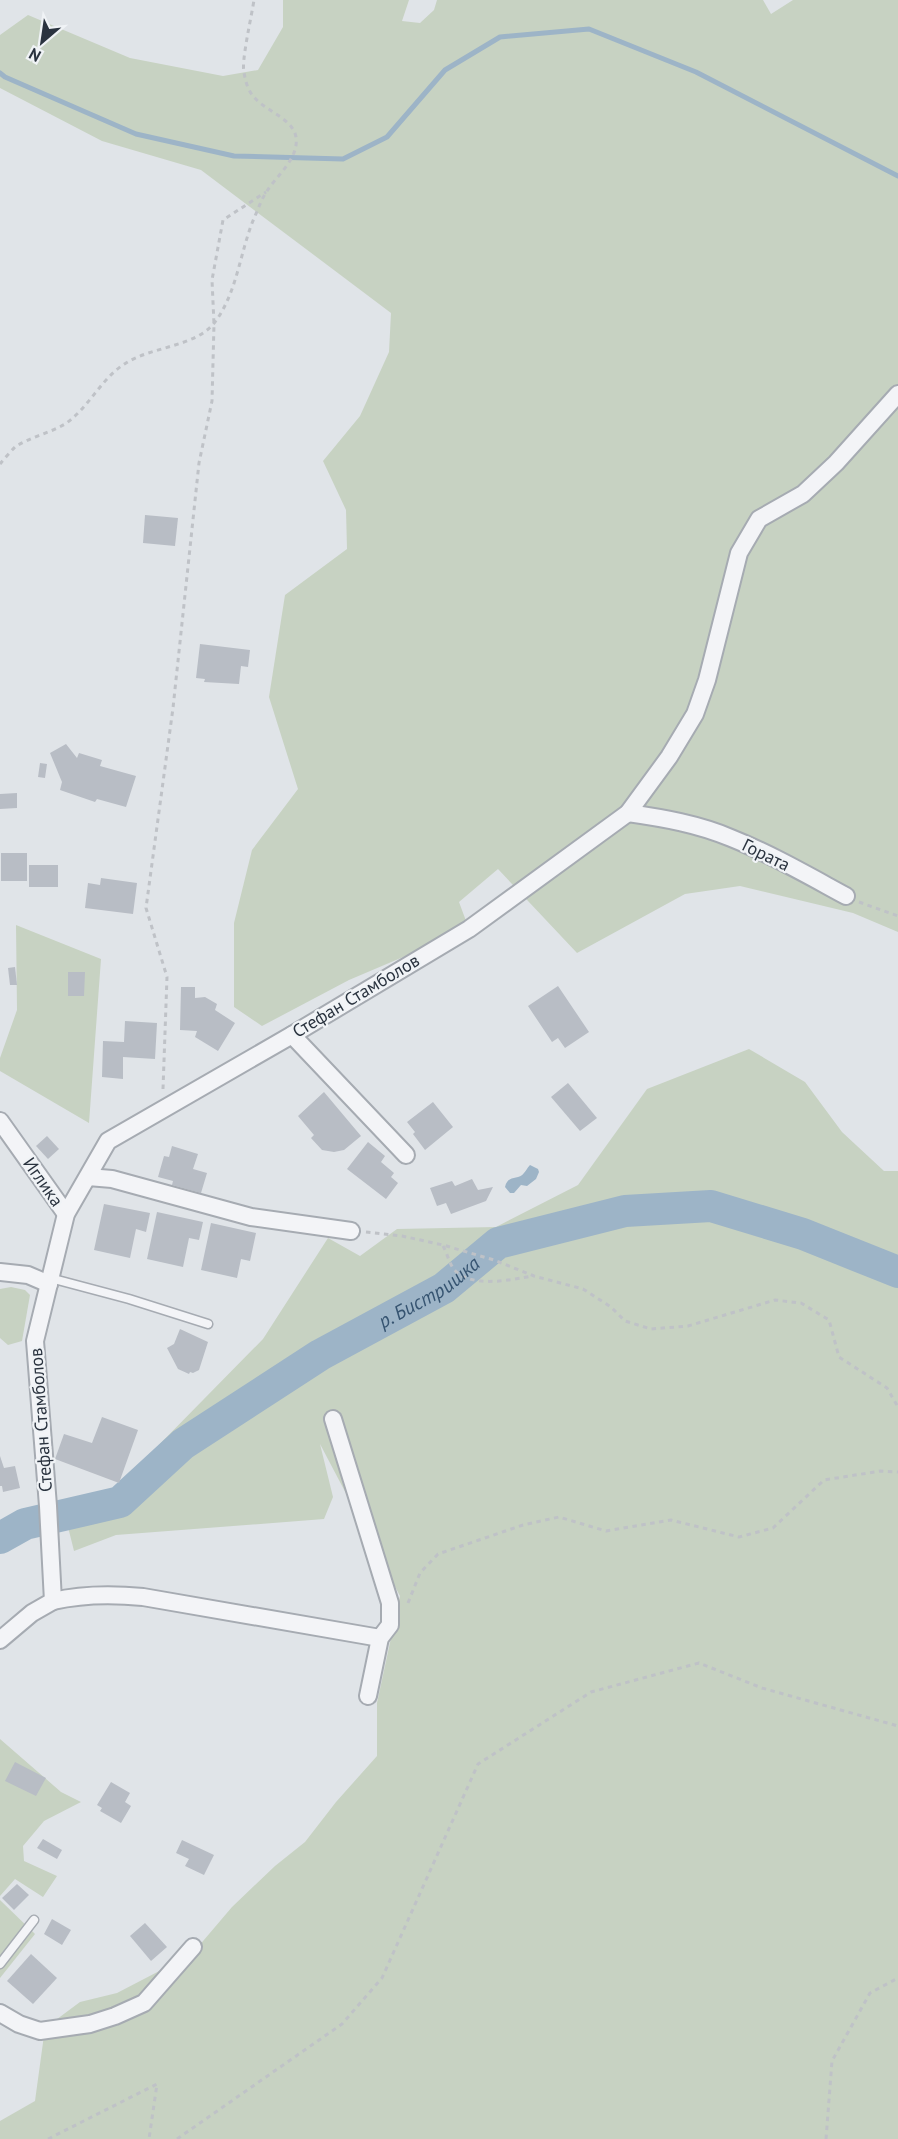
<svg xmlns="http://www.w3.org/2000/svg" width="898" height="2139" viewBox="0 0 898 2139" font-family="'PT Sans',sans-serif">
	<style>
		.green { fill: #c7d2c2 }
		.water { fill: #9db4c7 }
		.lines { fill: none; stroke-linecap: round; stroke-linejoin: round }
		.stream { stroke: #9db4c7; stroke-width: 5 }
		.river { stroke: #9db4c7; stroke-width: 32 }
		.building { fill: #b8bdc5 }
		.service-casing { stroke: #a6abb2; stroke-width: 11 }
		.minor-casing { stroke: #a6abb2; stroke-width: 20 }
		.path { stroke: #bfc2c7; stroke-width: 3; stroke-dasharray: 4.5 4.5; stroke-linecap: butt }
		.service { stroke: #f3f4f7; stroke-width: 8 }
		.minor { stroke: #f3f4f7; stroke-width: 16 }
		.labels { text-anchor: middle; stroke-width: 4.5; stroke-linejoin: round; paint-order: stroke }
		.street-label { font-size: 18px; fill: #2a333f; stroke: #f0f3f6 }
		.water-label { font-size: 20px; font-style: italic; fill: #365471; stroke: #f0f3f6 }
	</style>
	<rect width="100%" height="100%" fill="#e0e4e8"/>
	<g class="green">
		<polygon points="283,0 409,0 402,21 420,23 434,10 437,0 763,0 771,14 793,0 898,0 898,932 853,913 740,886 685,894 577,953 498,869 459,902 469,929 349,980 262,1026 234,1007 234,923 252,850 298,789 269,697 285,595 347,549 346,510 323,461 360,416 389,352 391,313 201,170 102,141 0,88 0,35 28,15 130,58 223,76 258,70 283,27"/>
		<polygon points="16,925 101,959 89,1123 0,1071 0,1058 17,1010"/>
		<polygon points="749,1049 805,1082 842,1132 884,1171 898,1171 898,2139 0,2139 0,2121 35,2101 45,2028 80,2002 117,1993 192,1954 232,1907 275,1866 305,1842 336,1802 377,1756 377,1703 400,1596 320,1444 333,1497 324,1519 116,1535 74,1551 63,1507 111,1498 150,1454 263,1339 328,1238 360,1256 397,1229 496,1227 578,1185 647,1089"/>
		<polygon points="11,1287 25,1290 30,1295 22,1341 8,1345 0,1338 0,1289"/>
		<polygon points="0,1739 61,1792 81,1802 44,1821 23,1846 24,1861 57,1876 43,1897 15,1879 0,1896"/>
		<polygon points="0,1900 35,1934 0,1978"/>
	</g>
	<path class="water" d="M530 1165 538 1169 539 1172 536 1179 527 1186 521 1185 514 1193H510L505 1187C508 1174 518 1181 524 1173 526 1171 527 1168 530 1165Z"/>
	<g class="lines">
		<polyline class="stream" points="0,73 5,77 136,134 234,156 343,159 387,137 445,70 500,37 589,29 696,72 898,176"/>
		<path class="river" id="s1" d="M0 1538 25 1524 120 1502 183 1444 320 1355 444 1288 498 1243 625 1211 711 1206 803 1234 898 1272"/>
	</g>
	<g class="building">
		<polygon points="145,515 178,518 175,546 143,543"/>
		<polygon points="200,644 250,650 248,667 241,666 239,684 204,682 205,679 196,678"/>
		<polygon points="66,744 77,758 79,753 102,760 100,766 136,776 126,807 97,799 95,802 60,790 62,782 50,753"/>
		<polygon points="40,763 47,764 45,778 38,777"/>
		<polygon points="17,793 17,808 0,809 0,794"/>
		<rect x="1" y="853" width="26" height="28"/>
		<rect x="29" y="865" width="29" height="22"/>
		<polygon points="101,878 137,883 133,914 85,908 88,883 100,885"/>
		<polygon points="15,967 17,985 10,985 8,968"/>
		<polygon points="68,972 85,972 84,996 68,996"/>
		<polygon points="558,986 589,1032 565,1048 558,1038 552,1042 528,1006"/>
		<polygon points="181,987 195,987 195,998 205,997 217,1004 215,1010 235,1023 218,1051 195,1037 197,1031 180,1030"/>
		<polygon points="125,1021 157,1023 155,1059 123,1057 123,1079 102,1077 103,1041 124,1042"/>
		<polygon points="568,1083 597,1118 580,1131 551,1097"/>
		<polygon points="324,1092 361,1136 344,1150 334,1152 322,1150 311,1138 314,1135 298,1116"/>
		<polygon points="433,1102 453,1127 425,1150 413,1134 415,1132 407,1122"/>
		<polygon points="47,1136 59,1149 48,1159 36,1146"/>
		<polygon points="368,1142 385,1156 381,1162 394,1173 391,1177 398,1183 386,1199 347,1169"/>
		<polygon points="172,1146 198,1154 193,1169 207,1173 201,1193 172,1185 173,1181 158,1177 164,1156 169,1157"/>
		<polygon points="472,1179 478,1190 493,1187 486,1201 451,1214 446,1203 437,1206 430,1188 452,1181 455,1186"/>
		<polygon points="104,1204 150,1213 146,1232 136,1229 130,1258 94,1250"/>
		<polygon points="157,1212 203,1222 199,1240 189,1238 183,1267 147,1259"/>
		<polygon points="211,1223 256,1233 250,1261 241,1259 237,1278 201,1270"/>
		<polygon points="180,1329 208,1342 199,1370 193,1373 190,1372 189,1374 178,1369 167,1348 174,1344"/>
		<polygon points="102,1417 138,1430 119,1483 55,1459 64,1434 92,1443"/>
		<polygon points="0,1456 4,1468 15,1466 20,1488 3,1492 2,1486 0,1486"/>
		<polygon points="15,1762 46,1778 36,1796 5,1781"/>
		<polygon points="111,1782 130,1793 125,1802 131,1806 121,1823 100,1811 102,1808 97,1805"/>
		<polygon points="43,1839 62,1850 57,1859 37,1848"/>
		<polygon points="182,1840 214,1855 204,1875 185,1866 189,1859 176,1853"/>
		<polygon points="17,1884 29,1895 14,1910 2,1898"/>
		<polygon points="52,1919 71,1930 62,1945 44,1934"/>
		<polygon points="145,1923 167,1947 151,1961 130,1936"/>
		<polygon points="31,1954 57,1978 33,2004 7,1981"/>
	</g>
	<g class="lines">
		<defs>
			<g id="service">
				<polyline points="50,1278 129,1299 208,1324"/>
				<polyline points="0,1964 34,1920"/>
			</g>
			<g id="minor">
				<path d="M628 813C663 818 698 824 731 838 771 854 809 876 846 896"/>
				<polyline points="292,1035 406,1155"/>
				<polyline points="0,1121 66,1214"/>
				<polyline points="88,1177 112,1179 251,1217 351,1231"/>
				<polyline points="0,1272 28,1275 49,1284"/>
				<polyline points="333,1419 390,1603 390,1625 380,1638 368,1696"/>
				<path d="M53 1601C83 1594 112 1594 143 1597L380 1638"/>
				<polyline points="0,1640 32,1613 53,1601 48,1506 35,1341 66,1214 108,1141 292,1035 469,929 628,813 669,757 695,714 707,680 739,553 759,519 803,494 836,463 898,394"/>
				<polyline points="0,2013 19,2024 40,2031 90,2024 115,2016 144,2003 193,1947"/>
			</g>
		</defs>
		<use href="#service" class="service-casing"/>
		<use href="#minor" class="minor-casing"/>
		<g class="path">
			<path d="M0 464C4 459 10 452 15 447 30 437 50 433 65 424 89 408 101 378 126 363 153 346 196 347 215 322 238 291 240 250 255 216 259 207 262 198 267 191 276 177 294 162 296 145 300 120 267 113 254 97 248 91 245 80 244 72 241 62 252 14 254 0"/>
			<polyline points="859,902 898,916"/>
			<polyline points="163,1089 167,977 146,908 173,708 199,463 212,401 214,324 212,280 223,220 266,192"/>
			<polyline points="366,1232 402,1236 443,1245 494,1260 534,1276 583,1289 611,1307 625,1321 651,1329 688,1326 775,1300 801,1303 829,1320 839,1357 887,1388 898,1407"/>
			<path d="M443 1246C447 1253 449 1262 453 1268 468 1289 511 1280 532 1276"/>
			<polyline points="408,1603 420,1573 438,1554 523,1525 559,1517 606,1531 671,1520 739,1537 773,1528 824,1480 881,1471 898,1472"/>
			<polyline points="48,2139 157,2084 149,2139"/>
			<polyline points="177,2139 342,2024 382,1978 478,1764 591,1692 699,1663 762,1688 898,1726"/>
			<polyline points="826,2139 832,2061 870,1993 898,1978"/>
		</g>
		<use href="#service" class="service"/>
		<use href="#minor" class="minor"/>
	</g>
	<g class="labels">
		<g class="street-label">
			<text transform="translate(766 855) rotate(26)" y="6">Гората</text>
			<text transform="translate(356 996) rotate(-31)" y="6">Стефан Стамболов</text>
			<text transform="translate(43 1182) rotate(55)" y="6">Иглика</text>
			<text transform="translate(41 1420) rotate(-94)" y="6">Стефан Стамболов</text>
		</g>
		<g class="water-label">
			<text dy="7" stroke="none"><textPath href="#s1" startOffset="501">р. Бистришка</textPath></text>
		</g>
	</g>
	<g transform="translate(42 42) rotate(209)" stroke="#f0f3f6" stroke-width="4.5" paint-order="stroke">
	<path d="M0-4.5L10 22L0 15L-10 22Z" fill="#2a333f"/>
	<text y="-9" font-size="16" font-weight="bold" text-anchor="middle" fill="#2a333f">N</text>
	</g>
</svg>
